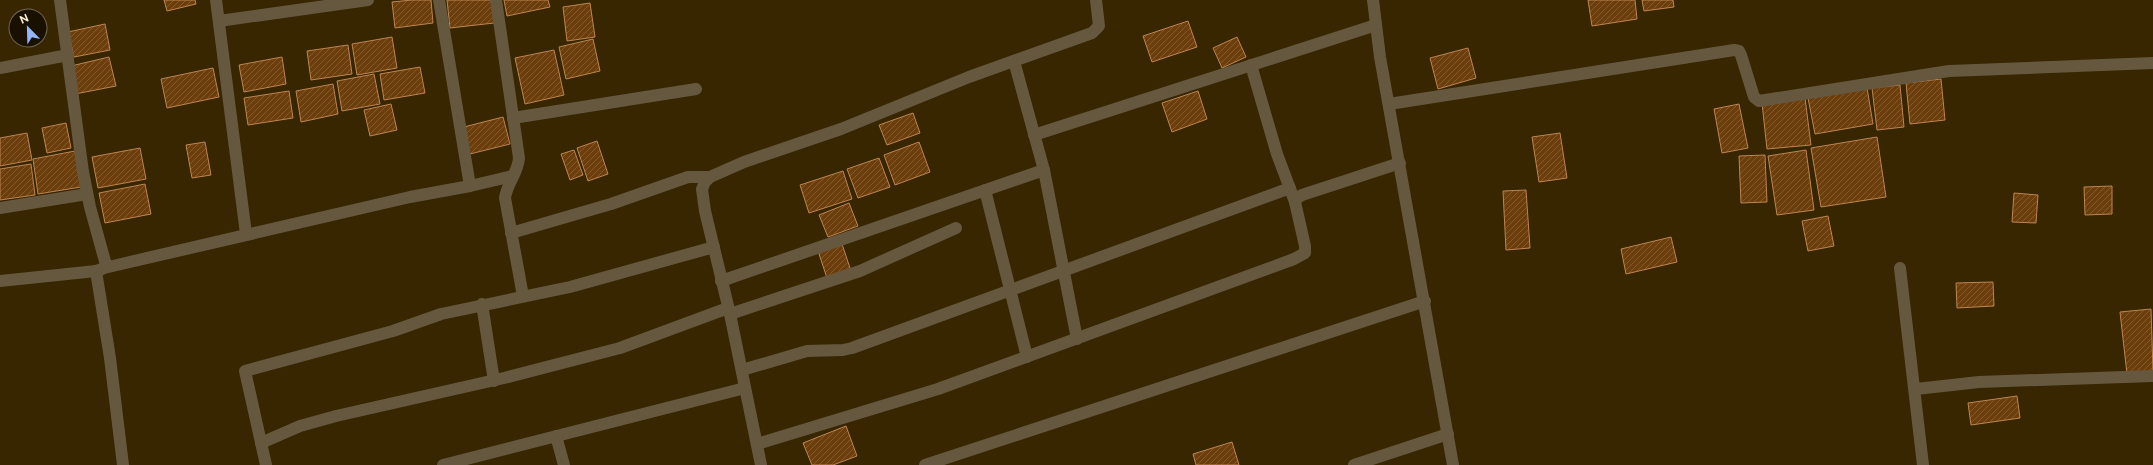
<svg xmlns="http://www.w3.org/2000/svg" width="2153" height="465" viewBox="0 0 2153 465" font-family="Raleway,sans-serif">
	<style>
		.building { fill: url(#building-hatch); stroke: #bd8552 }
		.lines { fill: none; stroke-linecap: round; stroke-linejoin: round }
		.street { stroke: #66583e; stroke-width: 12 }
	</style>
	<defs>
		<pattern id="building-hatch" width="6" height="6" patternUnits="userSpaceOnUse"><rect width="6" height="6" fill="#6c3e0b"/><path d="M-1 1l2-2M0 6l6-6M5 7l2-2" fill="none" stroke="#825a2e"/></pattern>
	</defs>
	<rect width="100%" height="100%" fill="#372600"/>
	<g class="building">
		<polygon points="164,0 195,0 196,4 167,11"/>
		<polygon points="412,0 431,0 433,23 395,28 392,2"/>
		<polygon points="447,0 492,0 494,23 450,28"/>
		<polygon points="504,0 548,0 550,7 507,16"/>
		<polygon points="1588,0 1635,0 1637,19 1592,26"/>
		<polygon points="1642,0 1673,0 1674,7 1644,11"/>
		<polygon points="590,3 595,37 567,41 563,7"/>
		<polygon points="1188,21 1197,47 1152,62 1143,36"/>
		<polygon points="105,24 110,50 74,57 68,32"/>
		<polygon points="392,37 397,68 357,75 352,44"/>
		<polygon points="1237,37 1246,57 1222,68 1213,48"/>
		<polygon points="593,39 600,71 566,79 559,47"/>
		<polygon points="348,45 352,74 311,80 307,51"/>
		<polygon points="1468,48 1476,78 1438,89 1430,58"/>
		<polygon points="554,50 564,95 525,104 515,58"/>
		<polygon points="109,57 116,86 75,94 71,66"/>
		<polygon points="282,57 286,84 244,92 239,65"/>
		<polygon points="420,67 425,93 384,100 380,74"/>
		<polygon points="213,68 219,97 167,108 161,79"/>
		<polygon points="374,74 380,104 342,111 337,81"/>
		<polygon points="1941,79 1945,120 1910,124 1906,83"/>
		<polygon points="333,84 338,114 301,122 296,91"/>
		<polygon points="1900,85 1904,127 1877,130 1872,88"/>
		<polygon points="1867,88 1873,124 1815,134 1808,98"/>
		<polygon points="289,91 293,118 248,125 244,98"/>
		<polygon points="1198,91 1207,119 1172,132 1162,103"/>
		<polygon points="1805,98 1811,145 1767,149 1762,103"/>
		<polygon points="391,104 397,130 370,136 364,110"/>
		<polygon points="1739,104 1748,148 1722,153 1714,109"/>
		<polygon points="913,113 920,133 887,145 879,125"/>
		<polygon points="503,117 510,144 466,155 460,128"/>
		<polygon points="66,123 71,148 47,153 42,128"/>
		<polygon points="27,133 32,160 0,166 0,138"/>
		<polygon points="1560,133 1567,178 1539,182 1532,137"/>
		<polygon points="1877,137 1886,197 1821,207 1811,148"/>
		<polygon points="597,141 608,174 588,181 577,148"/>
		<polygon points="205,142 211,175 192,178 186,145"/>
		<polygon points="919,142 930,172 895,185 884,155"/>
		<polygon points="140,148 146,179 98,188 92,157"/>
		<polygon points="574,150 583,175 570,180 561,154"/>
		<polygon points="1806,150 1814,210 1777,215 1768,156"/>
		<polygon points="75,151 81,187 38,194 33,159"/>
		<polygon points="1765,155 1767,202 1741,203 1739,156"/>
		<polygon points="879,158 890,187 858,198 847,169"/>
		<polygon points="31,164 35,195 0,200 0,169"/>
		<polygon points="843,171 852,199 809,213 800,185"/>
		<polygon points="145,184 151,214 105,223 99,193"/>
		<polygon points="2112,186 2112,214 2085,215 2084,187"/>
		<polygon points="1526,190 1530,248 1506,250 1503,191"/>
		<polygon points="2014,193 2038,195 2036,223 2012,222"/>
		<polygon points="849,203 858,226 828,237 819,215"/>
		<polygon points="1828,216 1834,246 1808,251 1802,221"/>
		<polygon points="1671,237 1677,262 1626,274 1621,249"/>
		<polygon points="842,244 851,271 827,278 818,251"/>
		<polygon points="1993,282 1994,306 1957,308 1956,283"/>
		<polygon points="2151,309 2153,371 2127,374 2120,312"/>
		<polygon points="2017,396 2020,418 1971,425 1968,403"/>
		<polygon points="846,426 857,456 833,465 812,465 803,443"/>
		<polygon points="1232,442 1239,465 1196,465 1193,454"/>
	</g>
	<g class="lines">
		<g class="street">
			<polyline points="216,0 246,234"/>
			<polyline points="439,0 470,186"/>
			<path d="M496 0 519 158C518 173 507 183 505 198L523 296"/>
			<polyline points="1373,0 1380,57 1453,465"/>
			<polyline points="219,21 368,0"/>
			<polyline points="1014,61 1044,170 1077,339"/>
			<polyline points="0,68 68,55"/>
			<polyline points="1389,104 1734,50 1739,51 1741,55 1754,97 1759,101 1949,71 2153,63"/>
			<polyline points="513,118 696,89"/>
			<polyline points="1034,135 1376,25"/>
			<polyline points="985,190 1027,357"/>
			<polyline points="1295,202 1297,198 1302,195 1400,163"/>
			<polyline points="0,208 87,194"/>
			<polyline points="511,233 611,204 688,177 710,177"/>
			<polyline points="104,268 410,197 470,186 513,176"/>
			<polyline points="1900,268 1923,465"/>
			<polyline points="96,271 110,358 123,465"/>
			<polyline points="0,281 96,271 102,269 106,265 90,207 83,172 60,0"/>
			<polyline points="721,281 1044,170"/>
			<polyline points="482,304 494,381"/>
			<polyline points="730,314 860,271 956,228"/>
			<polyline points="742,370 807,351 843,350 852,348 1290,188"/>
			<polyline points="1916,389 1979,382 2153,376"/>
			<polyline points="556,436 564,465"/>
			<polyline points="261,443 300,426 336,416 504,378 620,348 728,308"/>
			<polyline points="757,444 938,389 1294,259 1305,253 1305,246 1295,202 1277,154 1251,65"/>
			<polyline points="266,465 245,371 393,331 441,314 570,287 714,247"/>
			<polyline points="443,465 745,388"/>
			<polyline points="761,465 730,314 705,211 702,189 705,182 710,177 744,162 841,129 969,77 1092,33 1099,26 1096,0"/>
			<polyline points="925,465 1425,301"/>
			<polyline points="1354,465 1448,434"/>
		</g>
	</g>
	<g transform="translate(28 28) rotate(337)"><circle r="19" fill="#1a1000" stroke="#756954"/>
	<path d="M0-3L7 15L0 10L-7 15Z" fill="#92b7fd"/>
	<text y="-6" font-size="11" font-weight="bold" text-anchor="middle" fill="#fdeed3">N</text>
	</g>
</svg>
